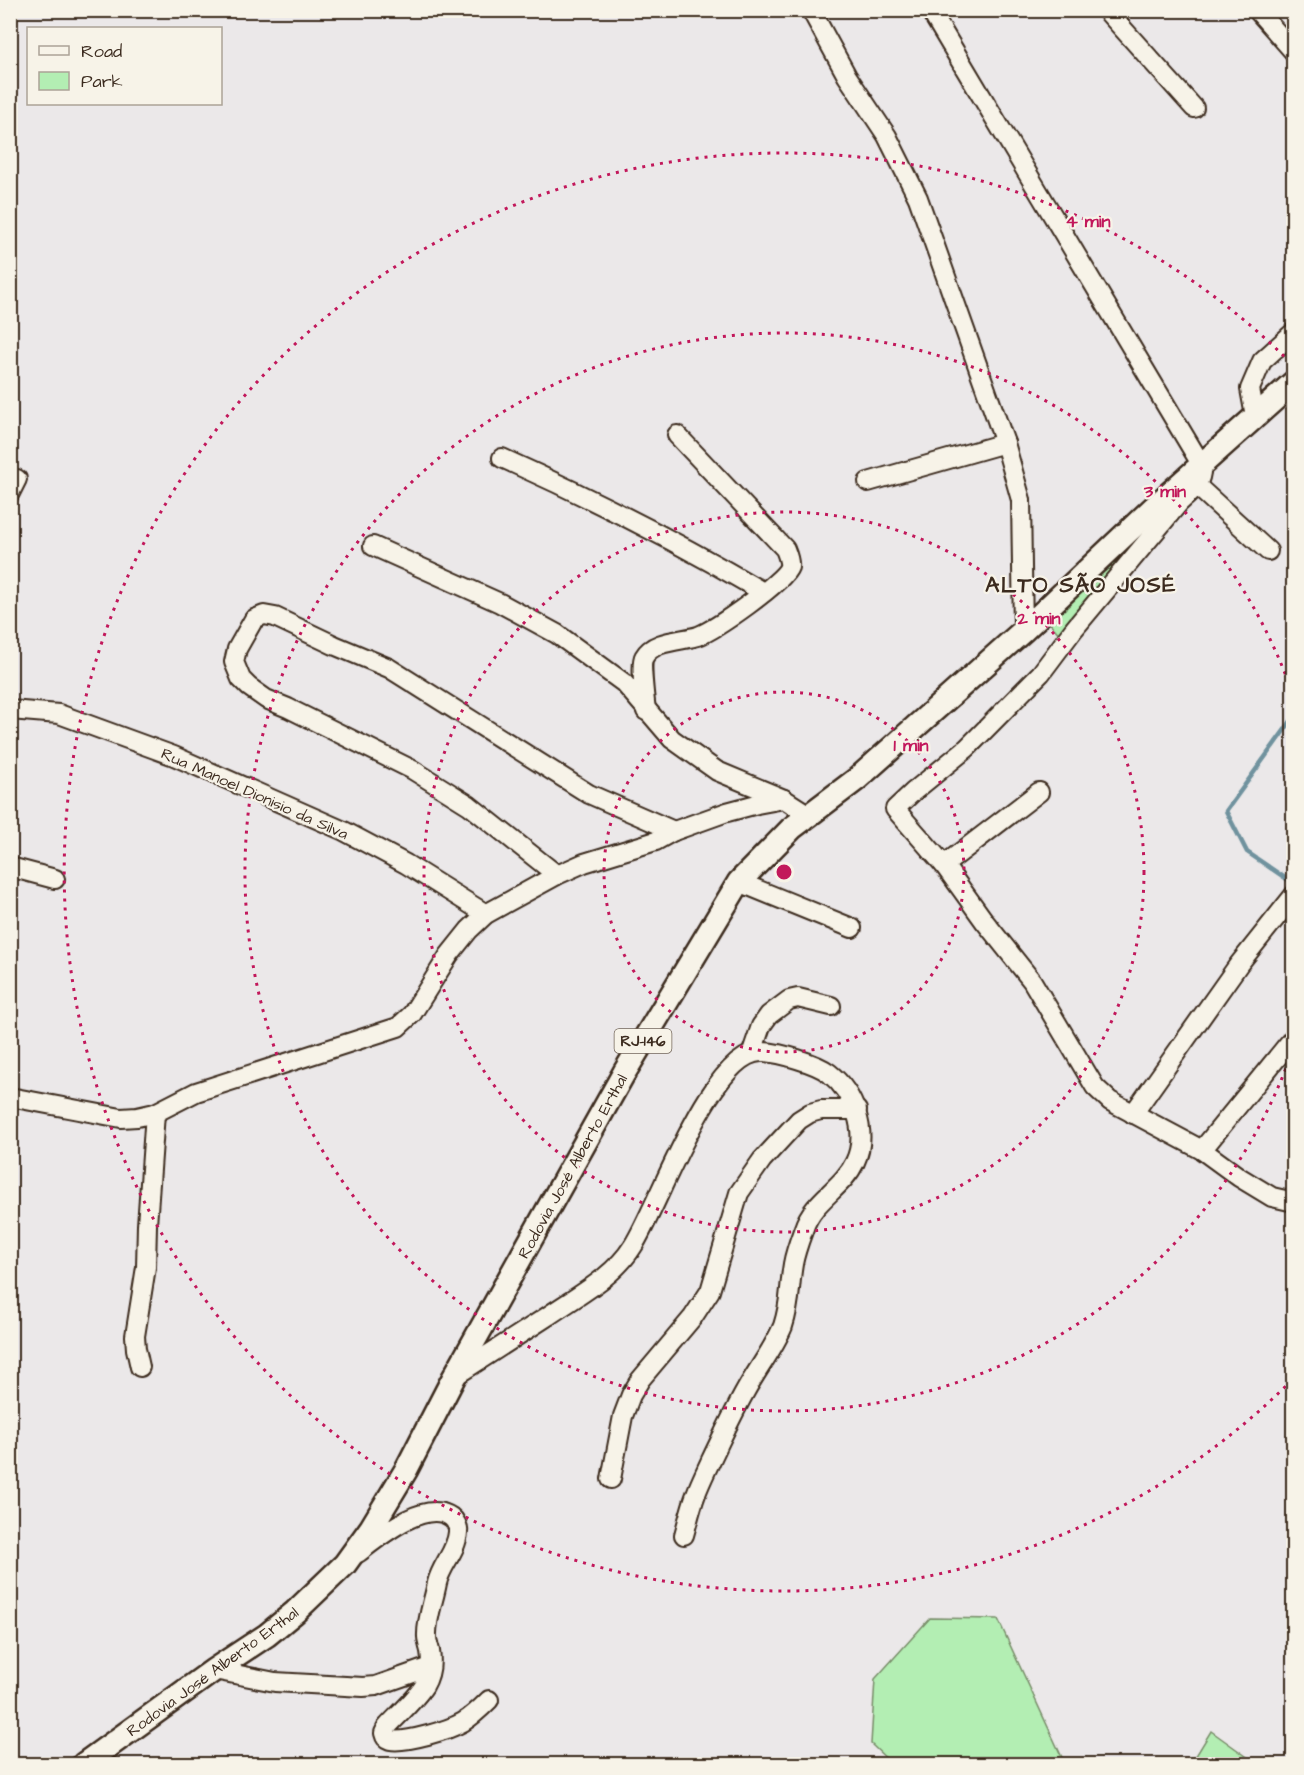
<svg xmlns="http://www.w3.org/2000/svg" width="1304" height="1775" viewBox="0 0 1304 1775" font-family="'Architects Daughter',sans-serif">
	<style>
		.green { fill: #b3eeb3; stroke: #778c68; stroke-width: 1.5 }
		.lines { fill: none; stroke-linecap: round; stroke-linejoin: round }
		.stream { stroke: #6f929e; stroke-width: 4.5 }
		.minor-casing { stroke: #3b2a1e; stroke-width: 22 }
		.major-casing { stroke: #3b2a1e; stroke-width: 27 }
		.minor { stroke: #f7f3e8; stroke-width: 18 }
		.major { stroke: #f7f3e8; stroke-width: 22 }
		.ring { fill: none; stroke: #c2185b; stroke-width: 3; stroke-dasharray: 3 6 }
		.labels { text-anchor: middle; stroke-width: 4.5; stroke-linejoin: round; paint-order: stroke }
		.shield { fill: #f7f3e8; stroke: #73665b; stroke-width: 1.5 }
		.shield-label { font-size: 15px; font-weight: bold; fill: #3b2a1e }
		.street-label { font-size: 16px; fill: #3b2a1e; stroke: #f7f3e8 }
		.district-label { font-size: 22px; font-weight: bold; letter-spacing: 1.5px; fill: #3b2a1e; stroke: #f7f3e8 }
		.centre { fill: #c2185b; stroke: #f7f3e8; stroke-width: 3 }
		.ring-label { font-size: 18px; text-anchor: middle; font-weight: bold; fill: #c2185b; stroke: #f7f3e8; stroke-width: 4.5; stroke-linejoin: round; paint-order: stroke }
	</style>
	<rect width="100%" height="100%" fill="#ebe8e9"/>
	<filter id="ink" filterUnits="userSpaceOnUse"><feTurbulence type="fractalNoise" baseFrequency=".0167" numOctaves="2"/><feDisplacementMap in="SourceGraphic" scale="12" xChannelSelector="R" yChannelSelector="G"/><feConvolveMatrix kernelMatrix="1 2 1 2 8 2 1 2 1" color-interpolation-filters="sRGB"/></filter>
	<g filter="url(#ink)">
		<g class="green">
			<polygon points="1153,529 1061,636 1048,621"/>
			<polygon points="930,1618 998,1619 1065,1764 892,1764 871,1744 875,1679"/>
			<polygon points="1211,1731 1257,1764 1191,1764"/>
		</g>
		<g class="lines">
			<polyline class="stream" points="1294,717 1226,811 1247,852 1294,884"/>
			<defs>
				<g id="minor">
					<polyline points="811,10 847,76 887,136 918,198 1005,443 1021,500 1023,631"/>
					<path d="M930 10 1201 464C1203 483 1192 491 1179 503L1074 629 1041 673 967 748 913 792 895 809 944 865 985 922 1032 981 1095 1087 1110 1101 1202 1150 1239 1177 1272 1197 1294 1202"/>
					<polyline points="1106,10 1194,108"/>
					<polyline points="1257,10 1294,52"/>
					<polyline points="1255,416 1250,389 1262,361 1294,332"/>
					<path d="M502 458C591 498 678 542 763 592"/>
					<polyline points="868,482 1005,443"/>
					<polyline points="1197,486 1268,551"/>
					<polyline points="10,493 17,479"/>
					<polyline points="373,546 500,603 557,634 624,683 672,739 717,771 784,799"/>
					<polyline points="10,710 59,714 174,756 344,831 406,864 486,914"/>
					<path d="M646 711C645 701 640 663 644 657 653 640 682 641 698 636 715 630 784 582 789 567 790 561 787 554 785 549L677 435"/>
					<polyline points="944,865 1039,792"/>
					<polyline points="10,867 55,879"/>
					<polyline points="557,875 469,805 413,770 288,708 266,699 249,687 241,679 234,662 237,649 254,619 264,615 275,617 334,645 389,668 589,794 674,831"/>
					<polyline points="739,882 852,928"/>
					<polyline points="752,1052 761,1026 769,1015 789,1000 798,998 831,1006"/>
					<polyline points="10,1097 121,1118 137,1117 155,1113 196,1092 398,1027 412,1014 449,955 469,930 486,914 557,875 584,863 656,841 674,831 727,812 757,804 784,799 809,815"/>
					<polyline points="1133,1114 1239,964 1294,895"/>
					<polyline points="1202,1150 1294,1037"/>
					<polyline points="140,1367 136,1349 135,1336 146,1267 147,1225 155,1113"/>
					<path d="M455 1376C486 1356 517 1336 548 1316 577 1296 614 1277 633 1246 658 1208 712 1047 764 1052 780 1053 816 1063 829 1073 854 1093 869 1132 855 1162 843 1188 813 1200 804 1228 800 1239 795 1252 793 1264 789 1287 791 1302 783 1326 774 1348 758 1368 746 1390 733 1413 722 1437 711 1460 706 1471 700 1483 696 1494 691 1507 688 1521 684 1535"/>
					<polyline points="611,1479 623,1416 631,1395 640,1380 693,1317 710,1291 739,1193 762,1160 799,1120 810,1113 821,1110 857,1110"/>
					<path d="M358 1553C378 1538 425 1498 451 1517 455 1520 459 1527 458 1532 457 1551 441 1565 437 1583 434 1600 426 1620 427 1637 427 1642 429 1646 430 1651 432 1663 430 1676 424 1686 415 1700 398 1715 387 1727L384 1733C385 1737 385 1738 390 1740 406 1743 449 1730 463 1722 473 1716 481 1708 489 1700"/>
					<polyline points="214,1670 275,1682 363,1687 376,1686 430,1667"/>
				</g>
				<polyline id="major" points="84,1764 214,1670 267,1635 295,1612 345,1564 371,1528 406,1470 454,1377 624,1073 739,882 792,828 857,779 1023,631 1152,509 1294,382"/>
			</defs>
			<use href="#minor" class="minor-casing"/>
			<use href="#major" class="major-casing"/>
			<use href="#minor" class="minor"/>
			<use href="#major" class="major"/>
		</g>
	</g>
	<g class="ring">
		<circle cx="784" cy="872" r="180"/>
		<circle cx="784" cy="872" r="360"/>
		<path d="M1292 1052A539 539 0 1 1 1292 692"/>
		<path d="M1292 1380A719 719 0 1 1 1292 364"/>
	</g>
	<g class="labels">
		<rect class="shield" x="614.5" y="1029" width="57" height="24" rx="4.5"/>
		<g class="shield-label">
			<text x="643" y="1046">RJ-146</text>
		</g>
		<g class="street-label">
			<text transform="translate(255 793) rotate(24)" y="6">Rua Manoel Dionisio da Silva</text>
			<text transform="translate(572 1166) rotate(-61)" y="6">Rodovia José Alberto Erthal</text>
			<text transform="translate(212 1671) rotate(-36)" y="6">Rodovia José Alberto Erthal</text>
		</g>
		<g class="district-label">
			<text x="1081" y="592">ALTO SÃO JOSÉ</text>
		</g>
	</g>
	<circle cx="784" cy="872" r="9" class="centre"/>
	<g class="ring-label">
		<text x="1088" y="227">4 min</text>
		<text x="1165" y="497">3 min</text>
		<text x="1039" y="624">2 min</text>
		<text x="911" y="751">1 min</text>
	</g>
	<rect width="1304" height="1775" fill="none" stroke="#f7f3e8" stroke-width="36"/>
	<rect x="18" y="18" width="1268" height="1739" fill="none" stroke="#3b2a1e" stroke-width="2" filter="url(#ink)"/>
	<rect x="27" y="27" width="195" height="78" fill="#f7f3e8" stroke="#aca397" stroke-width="1.5"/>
	<rect x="39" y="46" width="30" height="9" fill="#f7f3e8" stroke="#aca397" stroke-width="1.5"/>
	<text x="81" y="57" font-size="18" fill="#3b2a1e">Road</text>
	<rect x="39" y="72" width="30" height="18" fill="#b3eeb3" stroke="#aca397" stroke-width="1.5"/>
	<text x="81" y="87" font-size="18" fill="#3b2a1e">Park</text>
</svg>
